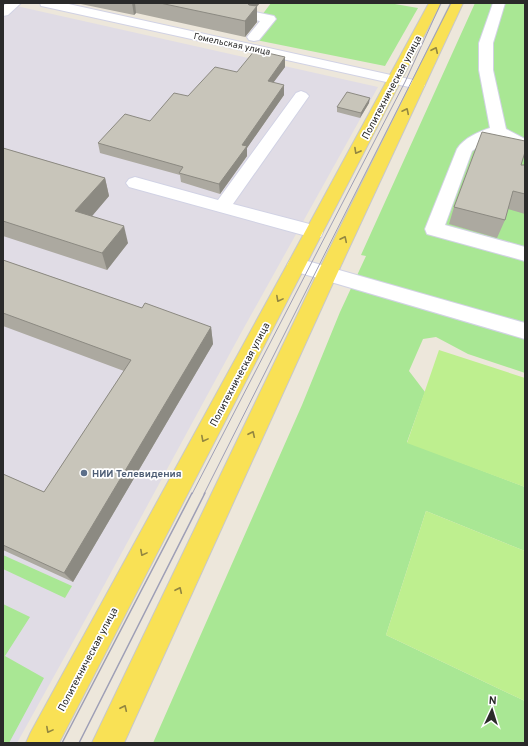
<svg xmlns="http://www.w3.org/2000/svg" width="528" height="746" viewBox="0 0 528 746" font-family="Overpass,sans-serif">
	<style>
		.industrial { fill: #e0dce5 }
		.green { fill: #a9e794 }
		.pitch { fill: #beef8f }
		.lines { fill: none; stroke-linecap: round; stroke-linejoin: round }
		.minor-casing { stroke: #d1d2e4; stroke-width: 2 }
		.major-casing { stroke: #c8c8c8; stroke-width: 2 }
		.minor { fill: #fff; fill-rule: evenodd }
		.major { fill: #f9e155; fill-rule: evenodd }
		.tram-far1 { stroke: #9e9fb6; stroke-width: 1 }
		.tram { stroke: #9e9fb6; stroke-width: 1.5 }
		.wall { fill: #aca9a0 }
		.shaded-wall { fill: #8c8a82 }
		.building { fill: #c8c5ba; stroke: #8c8a82 }
		.oneway { stroke: #928640 }
		.service-dot { fill: #5c6f8a; stroke: #fff; stroke-width: 1.5 }
		.labels { text-anchor: middle; stroke-width: 3.5; stroke-linejoin: round; paint-order: stroke }
		.far-street-label { font-size: 9px; fill: #2a2a2a; stroke: #fff }
		.street-label { font-size: 10px; fill: #2a2a2a; stroke: #fff }
		.service-label { font-size: 10px; font-weight: bold; fill: #4e5e75; stroke: #fff; text-anchor: start }
	</style>
	<rect width="100%" height="100%" fill="#ede7db"/>
	<polygon class="industrial" points="3,3 378,87 241,333 89,613 17,743 3,743"/>
	<g class="green">
		<polygon points="271,3 389,3 418,8 385,66 256,40 262,15"/>
		<polygon points="475,3 525,3 525,373 468,354 436,337 423,339 409,371 425,392 407,442 525,487 525,551 426,511 386,635 525,701 525,743 153,743 302,405 340,312 366,256 361,255"/>
		<polygon points="3,555 72,586 65,598 3,569"/>
		<polygon points="3,604 30,617 5,656 44,678 9,743 3,743"/>
	</g>
	<g class="pitch">
		<polygon points="439,350 525,378 525,487 407,443"/>
		<polygon points="426,511 525,551 525,701 386,635"/>
	</g>
	<g class="lines">
		<defs>
			<g id="minor">
				<polygon points="7,3 21,3 8,15 3,16 3,6"/>
				<polygon points="40,3 64,3 418,81 423,82 425,85 423,88 418,89 46,7 41,6"/>
				<path d="M493 3H505L493 43V70L506 129 525 139V151L519 150 497 137 488 139 472 151 445 225 525 247V261L427 234 425 229 457 149C464 138 478 132 490 128L479 70V43Z"/>
				<polygon points="255,12 274,16 276,19 259,40 254,41 249,40 247,37 260,21 250,19 248,16 250,13"/>
				<polygon points="301,91 306,93 309,96 233,204 321,227 323,232 321,237 314,238 129,187 126,183 129,179 135,177 218,200 296,93"/>
				<polygon points="297,258 525,323 525,339 290,270 287,265 290,260"/>
			</g>
			<g id="major">
				<polygon points="429,3 441,3 59,743 26,743 31,732 287,265"/>
				<polygon points="451,3 463,3 337,274 124,743 92,743 317,274"/>
			</g>
		</defs>
		<use href="#minor" class="minor-casing"/>
		<use href="#major" class="major-casing"/>
		<use href="#minor" class="minor"/>
		<use href="#major" class="major"/>
		<g class="tram-far1">
			<polyline points="192,494 405,82 441,3"/>
			<polyline points="204,494 451,3"/>
		</g>
		<g class="tram">
			<polyline points="62,743 192,493"/>
			<polyline points="79,743 205,493"/>
		</g>
	</g>
	<g class="wall">
		<polygon points="76,3 260,3 257,6 257,22 245,37 136,13 134,15"/>
		<polygon points="285,57 285,67 273,83 284,85 284,95 247,148 247,156 220,194 181,182 180,175 100,153 98,143 150,121 237,72"/>
		<polygon points="369,103 360,118 337,112 337,107"/>
		<polygon points="3,148 105,178 109,196 92,216 128,243 107,270 3,236"/>
		<polygon points="521,165 525,165 525,214 508,209 505,220 497,238 449,224 454,207"/>
		<polygon points="3,260 142,308 211,327 213,344 73,582 3,550 3,474 44,492 124,371 3,326"/>
	</g>
	<g class="shaded-wall">
		<polygon points="132,3 135,3 136,13 134,15"/>
		<polygon points="246,3 260,3 253,11"/>
		<polygon points="257,6 257,22 245,37 245,21"/>
		<polygon points="285,57 285,67 267,91 268,81"/>
		<polygon points="284,85 284,95 247,148 247,156 220,194 219,184 242,145"/>
		<polygon points="370,98 369,103 360,118 361,113"/>
		<polygon points="105,178 109,196 81,229 75,211"/>
		<polygon points="124,226 128,243 107,270 102,253"/>
		<polygon points="211,327 213,344 73,582 64,573"/>
	</g>
	<g class="building">
		<polygon points="160,3 247,3 249,5 257,6 245,21"/>
		<polygon points="255,50 285,57 268,81 284,85 242,145 247,146 219,184 179,173 183,167 98,143 125,114 150,121 174,93 188,96 215,67 237,72"/>
		<polygon points="347,92 370,98 361,113 337,107"/>
		<polygon points="482,132 525,141 525,152 521,165 525,165 525,194 513,191 505,220 454,207"/>
		<polygon points="3,148 105,178 75,211 124,226 102,253 3,221"/>
		<polygon points="3,260 142,308 145,303 211,327 64,573 3,545 3,474 44,492 131,360 3,313"/>
	</g>
	<defs><path id="oneway-chevron" d="M-2-3.5L2.5 0L-2 3.5" fill="none" stroke-width="1.6" stroke-linecap="round" stroke-linejoin="round"/></defs>
	<g class="oneway">
		<use href="#oneway-chevron" transform="translate(435 50) rotate(-65)"/>
		<use href="#oneway-chevron" transform="translate(406 111) rotate(-64)"/>
		<use href="#oneway-chevron" transform="translate(357 151) rotate(119)"/>
		<use href="#oneway-chevron" transform="translate(344 239) rotate(-64)"/>
		<use href="#oneway-chevron" transform="translate(279 299) rotate(118)"/>
		<use href="#oneway-chevron" transform="translate(252 434) rotate(-65)"/>
		<use href="#oneway-chevron" transform="translate(204 439) rotate(118)"/>
		<use href="#oneway-chevron" transform="translate(143 553) rotate(118)"/>
		<use href="#oneway-chevron" transform="translate(179 590) rotate(-65)"/>
		<use href="#oneway-chevron" transform="translate(124 708) rotate(-65)"/>
		<use href="#oneway-chevron" transform="translate(49 730) rotate(118)"/>
	</g>
	<circle class="service-dot" cx="84" cy="473" r="4"/>
	<g class="labels">
		<g class="far-street-label">
			<text transform="translate(232 44) rotate(12)" y="3">Гомельская улица</text>
		</g>
		<g class="street-label">
			<text transform="translate(391 87) rotate(-62)" y="4">Политехническая улица</text>
			<text transform="translate(239 374) rotate(-62)" y="4">Политехническая улица</text>
			<text transform="translate(87 659) rotate(-62)" y="4">Политехническая улица</text>
		</g>
		<g class="service-label">
			<text x="92" y="477">НИИ Телевидения</text>
		</g>
	</g>
	<rect width="528" height="746" fill="none" stroke="#2a2a2a" stroke-width="8"/>
	<g transform="translate(492 710) rotate(4)" stroke="#ffffff" stroke-width="3" paint-order="stroke">
	<path d="M0-3L7 15L0 10L-7 15Z" fill="#2a2a2a"/>
	<text y="-6" font-size="11" font-weight="bold" text-anchor="middle" fill="#2a2a2a">N</text>
	</g>
</svg>
